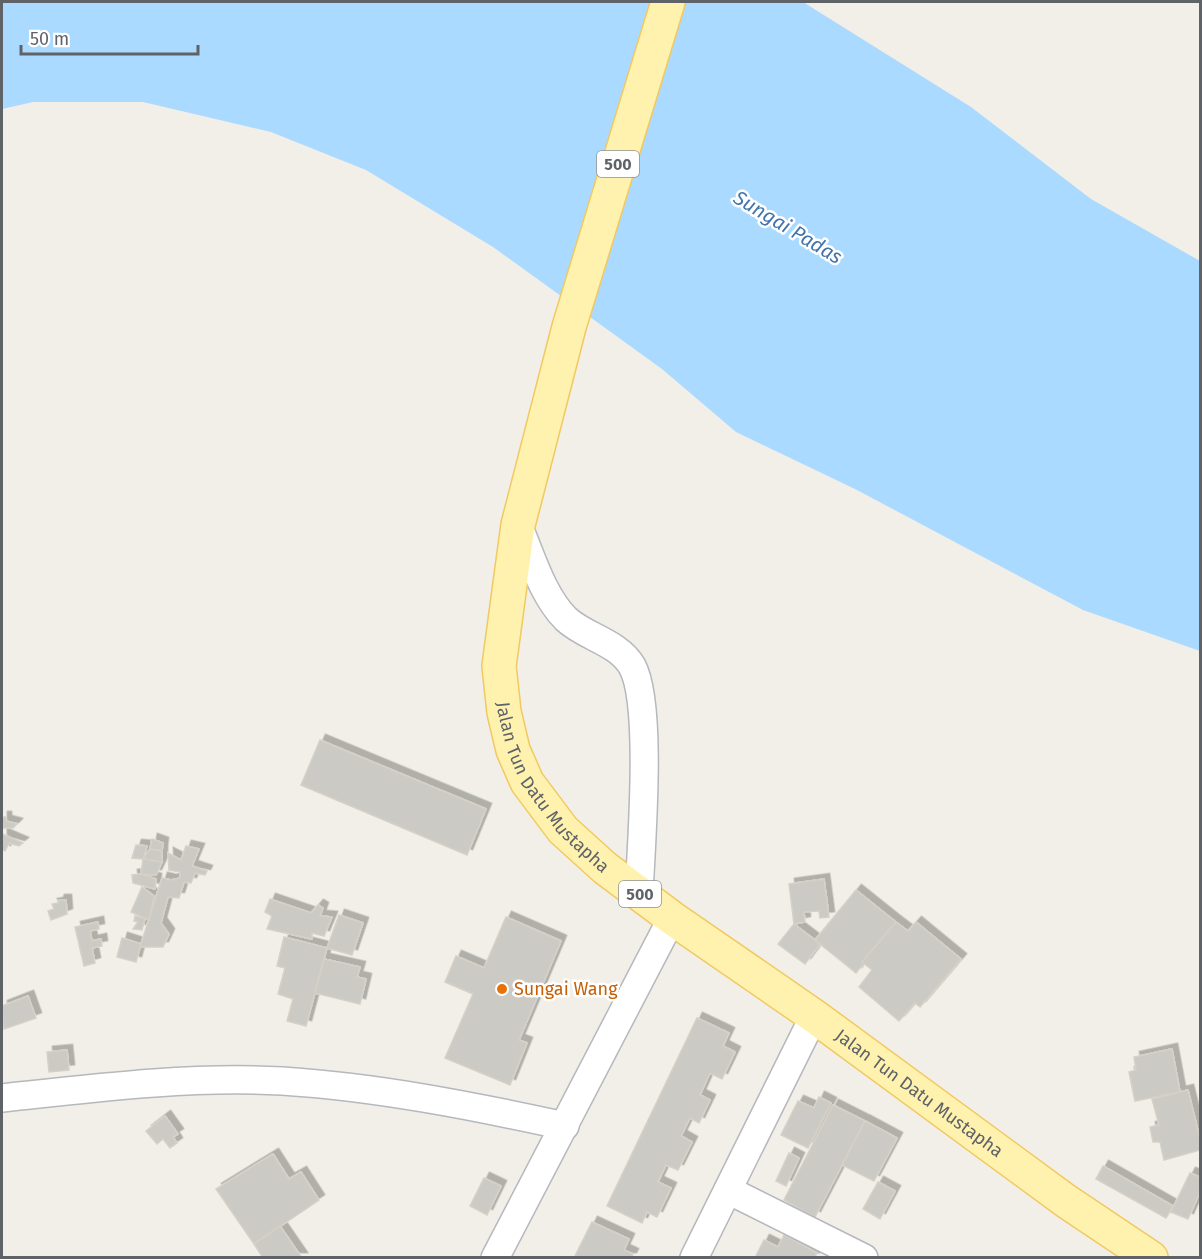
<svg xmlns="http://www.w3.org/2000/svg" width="1202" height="1259" viewBox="0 0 1202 1259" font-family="'Fira Sans',sans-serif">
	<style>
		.water { fill: #aadaff }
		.building { fill: #cccac5; stroke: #d6d1c6; stroke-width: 1.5; filter: url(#shadow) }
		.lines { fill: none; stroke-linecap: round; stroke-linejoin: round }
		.minor-casing { stroke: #b5b8bc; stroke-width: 30 }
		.primary-casing { stroke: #f2c960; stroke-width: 36 }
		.minor { stroke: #fff; stroke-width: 27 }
		.primary { stroke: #fff2af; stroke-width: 33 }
		.food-dot { fill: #e8710a; stroke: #fff; stroke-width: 2 }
		.labels { text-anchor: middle; stroke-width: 5; stroke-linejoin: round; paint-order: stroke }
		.shield { fill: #fff; stroke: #8f9295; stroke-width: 1.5 }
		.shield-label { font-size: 16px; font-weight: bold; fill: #5f6368 }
		.street-label { font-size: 18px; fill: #5f6368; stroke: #fff }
		.food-label { font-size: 18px; fill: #c56008; stroke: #fff; text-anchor: start }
		.water-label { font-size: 20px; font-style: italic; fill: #4174aa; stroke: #fff }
	</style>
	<defs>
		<filter id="shadow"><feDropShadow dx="5.5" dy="-5.5" stdDeviation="0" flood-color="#0004"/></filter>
	</defs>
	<rect width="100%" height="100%" fill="#f1efe8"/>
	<polygon class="water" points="2,2 803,2 971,107 1091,199 1200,261 1200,651 1083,610 855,489 736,432 662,369 493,247 366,170 271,132 143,102 33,102 2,109"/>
	<g class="building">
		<polygon points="320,740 486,809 467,855 301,785"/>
		<polygon points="2,817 6,817 6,821 17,824 13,828 2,828"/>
		<polygon points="2,834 23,843 19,846 9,843 5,851 2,849"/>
		<polygon points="152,839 163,843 162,851 150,849"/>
		<polygon points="136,845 147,846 143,859 132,858"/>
		<polygon points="186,846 199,849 192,866 207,871 205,875 195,873 191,883 184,882 179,898 168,897 161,923 169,934 163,947 140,947 162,878 171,880 180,878 180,872 169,870 168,853 181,860"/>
		<polygon points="150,849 162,851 162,862 143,859"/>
		<polygon points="143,859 162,862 156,875 141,874"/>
		<polygon points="141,874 156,879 155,889 133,883 132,875"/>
		<polygon points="824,879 829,917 820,918 819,911 804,912 805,922 794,924 789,884"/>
		<polygon points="142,887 154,896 149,920 131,912"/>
		<polygon points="856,890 896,922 856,973 815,940"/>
		<polygon points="270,899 311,913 318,905 323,908 320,916 332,917 324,936 312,933 312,939 267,929 272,916 265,912"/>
		<polygon points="59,900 66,900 67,914 51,920 48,911 54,909 52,904 58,903"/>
		<polygon points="339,915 363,923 352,955 327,948"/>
		<polygon points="135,916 145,918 142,930 133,929 138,922 134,921"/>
		<polygon points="506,917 561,941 519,1040 527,1043 510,1085 445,1058 473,994 445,982 456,956 484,968"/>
		<polygon points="98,922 99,929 90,931 92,941 101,939 102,946 92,948 95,963 84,966 75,927"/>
		<polygon points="896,922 908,931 916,922 961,959 920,1007 915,1003 899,1021 859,987 872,970 862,962"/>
		<polygon points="794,924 820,944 805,964 778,944"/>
		<polygon points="284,937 327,948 306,1026 287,1021 293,999 278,994 285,968 277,966"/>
		<polygon points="122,938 141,944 136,962 117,957"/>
		<polygon points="324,959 360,967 357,977 366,979 360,1004 315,993"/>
		<polygon points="28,996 36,1018 4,1029 2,1006"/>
		<polygon points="697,1018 729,1033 723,1046 735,1052 722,1079 710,1073 700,1095 710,1100 699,1123 690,1118 681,1136 692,1142 678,1170 666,1165 658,1182 671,1188 657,1217 647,1212 642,1223 607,1206"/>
		<polygon points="1172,1049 1180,1092 1135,1101 1129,1072 1136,1070 1134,1057"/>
		<polygon points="67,1050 69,1070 49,1072 47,1052"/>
		<polygon points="1188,1090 1200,1139 1200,1150 1164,1160 1160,1142 1153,1142 1150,1127 1159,1125 1152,1099"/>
		<polygon points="819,1097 831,1103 808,1148 781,1135 798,1101 814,1108"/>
		<polygon points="833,1105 865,1121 815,1217 784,1200"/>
		<polygon points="165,1116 178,1134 173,1137 177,1143 170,1148 163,1139 157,1144 146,1131"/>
		<polygon points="865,1121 897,1138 874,1181 842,1165"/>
		<polygon points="789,1153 799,1158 786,1186 776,1181"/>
		<polygon points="273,1154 289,1179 301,1172 319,1200 254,1244 216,1189"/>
		<polygon points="1103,1166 1173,1206 1166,1218 1096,1179"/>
		<polygon points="1190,1173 1200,1177 1200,1192 1188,1219 1171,1212"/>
		<polygon points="484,1178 501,1186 487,1215 470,1206"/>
		<polygon points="878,1182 895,1191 880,1219 863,1209"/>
		<polygon points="592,1222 629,1239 624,1250 633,1254 631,1258 574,1258"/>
		<polygon points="280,1226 302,1258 263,1258 254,1244"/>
		<polygon points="784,1235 817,1253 814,1258 755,1258 764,1240 778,1247"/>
	</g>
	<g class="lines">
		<defs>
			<g id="minor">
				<path d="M518 525C531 555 542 595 566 619 585 637 618 642 632 666 653 704 641 846 639 894"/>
				<path d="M2 1098C94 1088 189 1076 282 1081 377 1087 473 1106 565 1126"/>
				<polyline points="728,1190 864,1258"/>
				<polyline points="495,1258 672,918"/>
				<polyline points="694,1258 814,1016"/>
			</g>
			<g id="primary">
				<path id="s1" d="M668 2 569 327 518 525 499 666 504 712 513 750 527 782 563 830 605 868 672 918 814 1016 1066 1201 1151 1258"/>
			</g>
		</defs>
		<use href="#minor" class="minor-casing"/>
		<use href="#primary" class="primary-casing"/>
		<use href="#minor" class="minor"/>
		<use href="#primary" class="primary"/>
	</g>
	<circle class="food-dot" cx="502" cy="989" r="6"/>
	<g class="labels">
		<g class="shield">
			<rect x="597" y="151" width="42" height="26" rx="4.5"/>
			<rect x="619" y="881" width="42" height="26" rx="4.5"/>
		</g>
		<g class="shield-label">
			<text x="618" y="170">500</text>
			<text x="640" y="900">500</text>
		</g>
		<g class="street-label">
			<text dy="6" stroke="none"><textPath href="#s1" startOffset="824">Jalan Tun Datu Mustapha</textPath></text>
			<text dy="6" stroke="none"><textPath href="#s1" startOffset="1310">Jalan Tun Datu Mustapha</textPath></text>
		</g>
		<g class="food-label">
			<text x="514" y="995">Sungai Wang</text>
		</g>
		<g class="water-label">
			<text transform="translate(788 227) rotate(31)" y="7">Sungai Padas</text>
		</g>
	</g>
	<rect width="1202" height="1259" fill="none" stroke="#5f6368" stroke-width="6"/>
	<path d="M21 45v9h177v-9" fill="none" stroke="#5f6368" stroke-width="3"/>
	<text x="30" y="45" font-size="18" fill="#5f6368" stroke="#ffffff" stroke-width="4.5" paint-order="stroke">50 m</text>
</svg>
